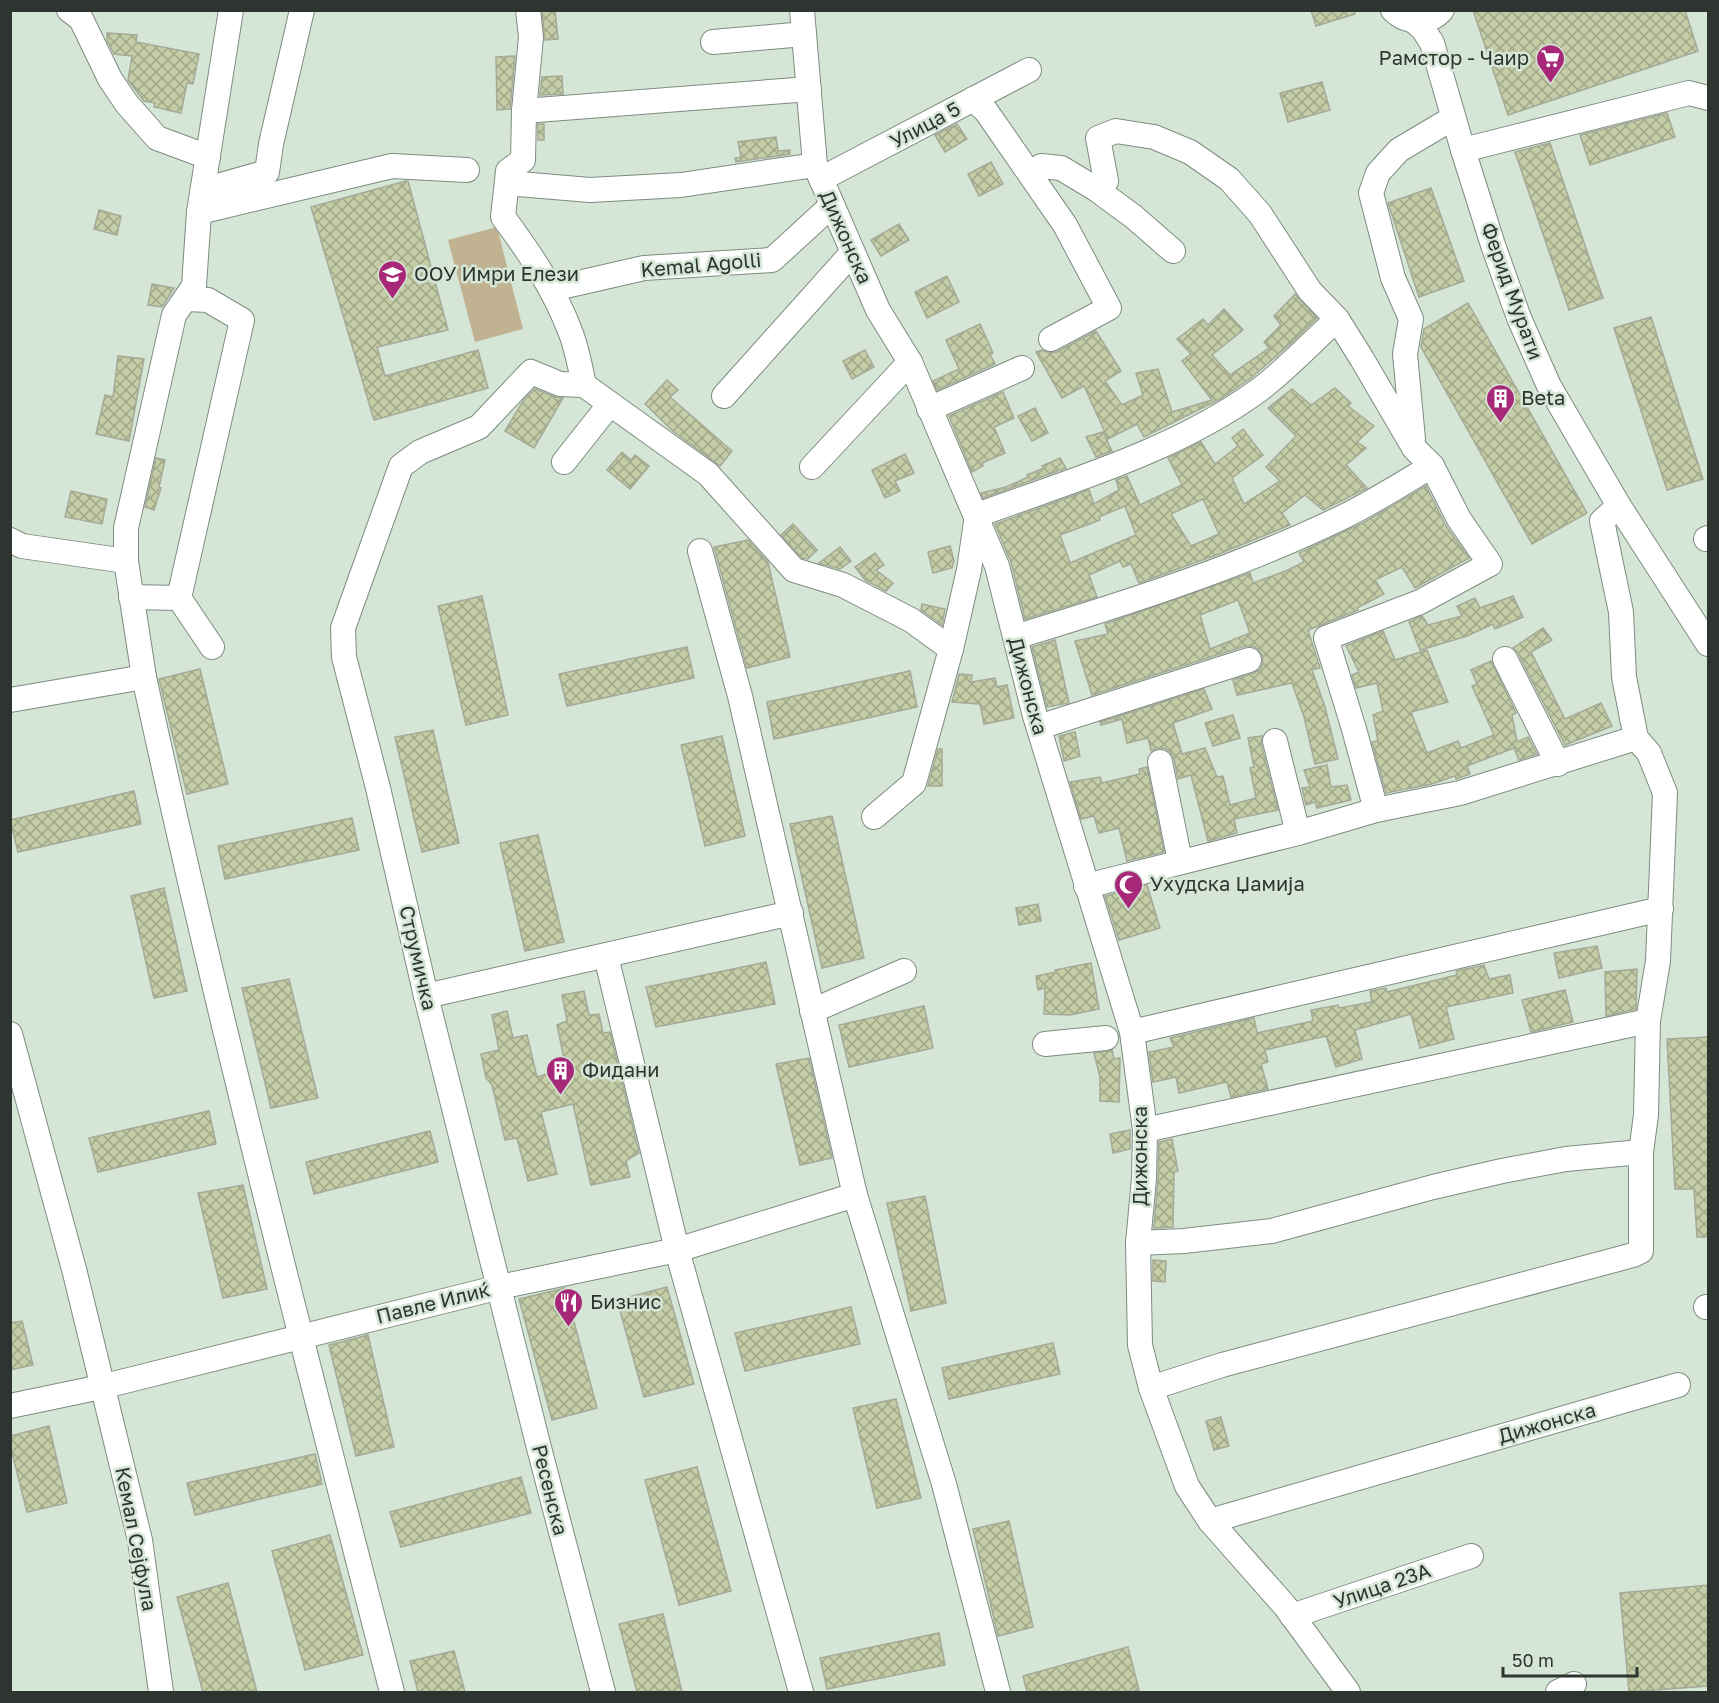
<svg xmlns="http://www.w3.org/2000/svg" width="1719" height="1703" viewBox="0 0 1719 1703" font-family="'Golos Text',sans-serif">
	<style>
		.garden { fill: #c1b292 }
		.building { fill: url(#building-cross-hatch); stroke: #a5a997; stroke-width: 1.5; fill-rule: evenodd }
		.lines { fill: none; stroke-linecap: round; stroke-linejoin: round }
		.minor-casing { stroke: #7d8c7f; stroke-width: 26 }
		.minor { stroke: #fff; stroke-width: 24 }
		.labels { text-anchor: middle; stroke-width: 5; stroke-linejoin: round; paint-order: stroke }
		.poi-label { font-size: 20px; fill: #2e342f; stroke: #d5e6d7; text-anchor: start }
		.street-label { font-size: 20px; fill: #2e342f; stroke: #d5e6d7 }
	</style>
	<defs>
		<pattern id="building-cross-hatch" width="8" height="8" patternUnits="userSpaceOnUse" patternTransform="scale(1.5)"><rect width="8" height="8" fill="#c4cda6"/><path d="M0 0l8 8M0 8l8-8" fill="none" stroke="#a0a788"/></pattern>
	</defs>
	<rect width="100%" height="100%" fill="#d5e6d7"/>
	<polygon class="garden" points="497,227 523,329 475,342 448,240"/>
	<g class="building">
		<polygon points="542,10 555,10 558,39 545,40"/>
		<polygon points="1311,10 1354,10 1355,14 1316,26"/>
		<polygon points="1473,10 1685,10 1698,51 1508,115"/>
		<polygon points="107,33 137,35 136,42 199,54 193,84 187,83 181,113 154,107 155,103 144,101 128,80 132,56 114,54 107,40"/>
		<polygon points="515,56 510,109 497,110 496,57"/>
		<polygon points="562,76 563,94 540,95 542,77"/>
		<polygon points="1322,82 1330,110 1288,122 1280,93"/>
		<polygon points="1667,113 1675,137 1590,165 1580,135"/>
		<rect x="538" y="124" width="6" height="16"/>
		<polygon points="957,124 967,139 945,152 935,135"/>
		<polygon points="776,137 778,151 790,150 790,154 736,162 735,158 741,157 738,142"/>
		<polygon points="1550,143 1603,298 1569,310 1515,152"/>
		<polygon points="991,162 1003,184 979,196 968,174"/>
		<polygon points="406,181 408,181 448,330 377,347 385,376 478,350 488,388 374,420 311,207"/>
		<polygon points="1431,188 1464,281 1419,297 1388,203"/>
		<polygon points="99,210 121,216 117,235 94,229"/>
		<polygon points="899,224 909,240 881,256 871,240"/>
		<polygon points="947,276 959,302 927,318 915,292"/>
		<polygon points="152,284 174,288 162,307 148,305"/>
		<polygon points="1295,294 1317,318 1289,345 1251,378 1220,399 1144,437 1137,424 1108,439 1084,386 1062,398 1036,352 1042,350 1050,353 1057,352 1096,331 1121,371 1105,381 1122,405 1143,395 1136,373 1158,369 1172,412 1212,400 1182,361 1191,354 1177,339 1203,319 1208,325 1224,309 1243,330 1212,355 1230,375 1269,348 1264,342 1281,325 1274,316"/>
		<polygon points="1468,303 1587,513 1532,544 1421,347 1424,329"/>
		<polygon points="1651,317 1703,479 1667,490 1614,328"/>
		<polygon points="980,324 993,353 990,354 995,364 937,390 933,381 959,369 946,340"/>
		<polygon points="865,350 874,367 852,379 843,361"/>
		<polygon points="118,356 144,359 129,441 96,434 105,395 113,397"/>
		<polygon points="667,380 678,390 670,397 732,451 720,466 673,431 645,404"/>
		<path d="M1335 388 1351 403 1348 406 1374 426 1357 442 1366 448 1346 465 1367 488 1323 510 1305 495 1282 513 1290 525 1219 554 1139 583 1131 564 1123 567 1120 561 1089 575 1097 597 1025 619 1011 562 995 524 1089 490 1094 504 1119 490 1116 480 1127 476 1140 505 1182 485 1168 458 1201 442 1215 464 1238 446 1232 438 1243 429 1263 455 1232 478 1244 504 1280 481 1266 467 1296 436 1268 408 1292 389 1311 405ZM1203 499 1219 534 1191 546 1171 514ZM1125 506 1136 535 1070 563 1060 535 1100 520 1099 517Z"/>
		<polygon points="535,389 555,397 563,398 534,448 505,431 523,401"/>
		<polygon points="1003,392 1014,418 994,427 1005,453 982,463 983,466 972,472 949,416"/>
		<polygon points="1035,408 1048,433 1032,441 1018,416"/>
		<polygon points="1103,432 1112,451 1096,457 1086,437"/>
		<polygon points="622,452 631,460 635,455 649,466 630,489 607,470"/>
		<polygon points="905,454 914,473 895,481 900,491 885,498 872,470"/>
		<polygon points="156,458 165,460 159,487 161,488 154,510 145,507"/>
		<polygon points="1060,458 1066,468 983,498 981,493 1006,487 1028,477 1027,475 1044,468 1042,466"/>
		<path d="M1426 486 1446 526 1469 558 1415 588 1402 567 1375 580 1384 594 1357 608 1358 610 1308 630 1320 668 1312 670 1325 707 1338 759 1315 764 1304 717 1292 683 1237 695 1233 680 1254 673 1260 669 1263 664 1262 655 1258 649 1253 646H1245L1092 695 1075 641 1108 634 1105 624 1250 573 1253 583 1288 570 1304 562 1299 553 1363 523ZM1238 600 1250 633 1210 649 1200 615Z"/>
		<polygon points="71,491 107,499 102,524 65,517"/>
		<polygon points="793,524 817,550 808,559 802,558 781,535"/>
		<polygon points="748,540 768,562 790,657 747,668 714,547"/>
		<polygon points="950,546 954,561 952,568 933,573 928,552"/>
		<polygon points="840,547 851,561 840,569 819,563"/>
		<polygon points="875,553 884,565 876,570 893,583 886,591 865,580 855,567"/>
		<polygon points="482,596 508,715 466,725 438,606"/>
		<polygon points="1513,596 1523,617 1495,629 1493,624 1467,636 1420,650 1409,622 1422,616 1428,625 1462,616 1457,606 1475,598 1480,608"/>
		<polygon points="922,604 945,609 942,625 921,610"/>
		<polygon points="1543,628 1552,640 1531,652 1565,719 1601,703 1612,726 1565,745 1518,653 1513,648"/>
		<polygon points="1383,631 1395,660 1427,650 1448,702 1411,712 1427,753 1458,741 1461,748 1494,735 1472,686 1477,684 1471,670 1491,661 1516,713 1512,715 1517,742 1528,737 1537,754 1519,760 1514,748 1467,766 1470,774 1456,779 1455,776 1432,784 1386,793 1372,742 1378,741 1373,715 1383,711 1377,683 1356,688 1352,675 1359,672 1346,646"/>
		<polygon points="1055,640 1069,703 1047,707 1032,647"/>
		<polygon points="687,647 694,678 567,706 559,674"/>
		<polygon points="200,669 228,784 187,794 159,679"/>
		<polygon points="910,671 917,707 774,739 767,702"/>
		<polygon points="959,674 972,675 971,682 995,678 997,687 1007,685 1014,718 984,724 980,704 952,702"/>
		<polygon points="1204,689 1212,709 1173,723 1182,754 1205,748 1217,777 1223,776 1230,805 1256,798 1250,768 1254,767 1248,738 1262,736 1261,744 1278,810 1234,819 1237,833 1208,841 1191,775 1178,779 1174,759 1170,752 1164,748 1158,748 1151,751 1148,738 1127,743 1122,719 1101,725 1100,722"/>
		<polygon points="1233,715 1240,738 1213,746 1205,723"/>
		<polygon points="433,730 459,843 422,852 395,737"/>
		<polygon points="1075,732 1080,756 1064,761 1059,736"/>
		<polygon points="722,736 745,836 705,846 681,745"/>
		<polygon points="938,749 942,749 942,786 928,786"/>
		<polygon points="1327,765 1331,787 1347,785 1351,800 1317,808 1315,802 1306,805 1302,788 1310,787 1304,770"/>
		<polygon points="1147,767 1164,852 1127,861 1119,828 1099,833 1094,816 1081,819 1070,782 1100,777 1102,783 1140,774 1139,769"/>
		<polygon points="134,791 141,824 18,852 10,820"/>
		<polygon points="832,816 864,958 822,968 790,824"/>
		<polygon points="352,818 359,850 225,879 218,846"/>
		<polygon points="538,835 564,942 525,951 500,843"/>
		<polygon points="1147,885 1160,928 1119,940 1105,896"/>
		<polygon points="164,888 187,991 154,998 131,896"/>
		<polygon points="1038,904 1041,921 1019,925 1016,908"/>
		<polygon points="1597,946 1602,968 1559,978 1554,953"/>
		<polygon points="766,962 775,1004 656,1027 646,987"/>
		<polygon points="1091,963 1099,1009 1070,1015 1044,1014 1045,988 1038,990 1036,976 1056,972 1055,970"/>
		<polygon points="1484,965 1489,979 1510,975 1513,993 1446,1007 1454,1039 1420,1048 1411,1014 1355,1030 1362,1059 1336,1067 1326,1036 1265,1050 1268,1062 1261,1064 1268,1089 1231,1097 1227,1082 1179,1093 1176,1077 1153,1082 1149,1052 1174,1047 1170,1038 1254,1018 1257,1033 1313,1021 1311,1010 1338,1005 1339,1008 1372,1002 1370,991 1386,988 1387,992 1457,975 1456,971"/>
		<polygon points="1637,969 1636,1009 1606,1016 1605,972"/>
		<polygon points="289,979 318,1098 271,1108 242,988"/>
		<polygon points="1565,990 1573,1022 1531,1032 1522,1000"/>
		<polygon points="584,991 589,1015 599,1014 603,1033 610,1032 639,1153 626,1161 630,1177 591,1185 573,1104 541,1112 557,1174 528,1181 517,1138 505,1140 492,1085 486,1078 481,1054 499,1050 492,1015 507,1011 513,1038 527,1035 537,1077 566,1068 557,1025 567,1021 562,995"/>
		<polygon points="924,1006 933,1048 849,1067 839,1025"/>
		<polygon points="1708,1037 1708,1079 1706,1080 1708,1097 1708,1237 1697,1237 1694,1189 1675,1189 1667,1039"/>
		<polygon points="1112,1050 1114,1059 1120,1058 1119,1102 1100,1101 1100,1077 1094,1053"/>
		<polygon points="809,1058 832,1158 800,1165 776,1064"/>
		<polygon points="209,1111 216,1144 98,1172 89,1138"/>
		<polygon points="1130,1130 1130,1149 1113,1153 1110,1134"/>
		<polygon points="430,1131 438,1162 314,1194 306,1162"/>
		<polygon points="1172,1139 1178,1171 1174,1172 1173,1227 1154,1228 1158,1180 1159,1142"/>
		<polygon points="243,1185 267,1289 223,1298 198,1193"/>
		<polygon points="925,1196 946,1303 911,1311 887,1203"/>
		<polygon points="1153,1260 1166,1261 1165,1282 1153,1281"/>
		<polygon points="667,1287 694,1384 644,1397 617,1300"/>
		<polygon points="565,1288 597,1408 552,1420 519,1299"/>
		<polygon points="851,1307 860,1344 745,1371 735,1333"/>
		<polygon points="22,1321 33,1365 10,1370 10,1323"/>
		<polygon points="368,1335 394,1447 356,1456 329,1345"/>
		<polygon points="1053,1343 1060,1374 949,1399 942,1368"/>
		<polygon points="896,1399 921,1498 877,1508 853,1408"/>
		<polygon points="1221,1417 1229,1446 1214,1450 1206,1421"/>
		<polygon points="49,1426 67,1503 27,1512 10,1445 10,1436"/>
		<polygon points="315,1454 322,1484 195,1515 187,1483"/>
		<polygon points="697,1467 731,1591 679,1605 645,1480"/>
		<polygon points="521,1477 531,1513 401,1547 390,1512"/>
		<polygon points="1009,1521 1033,1627 998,1636 973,1529"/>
		<polygon points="330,1535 363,1655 305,1670 272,1551"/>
		<polygon points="228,1583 257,1692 203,1692 177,1597"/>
		<polygon points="1708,1585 1708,1686 1629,1692 1620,1593"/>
		<polygon points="663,1614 682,1692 637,1692 619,1624"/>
		<polygon points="939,1633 945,1665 827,1689 820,1658"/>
		<polygon points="1128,1647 1139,1690 1129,1692 1027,1692 1023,1676"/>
		<polygon points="454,1651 465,1692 418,1692 410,1661"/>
	</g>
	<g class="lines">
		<defs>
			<g id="minor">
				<polyline points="69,10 81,19 110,79 127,104 157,138 208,157"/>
				<path d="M528 10 531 37 524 111 523 160 508 171 503 217C530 253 554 289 570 331 577 348 580 367 584 385"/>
				<polyline points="802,10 815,165 878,310 910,362 997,566 1035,716 1132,1032 1145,1130 1144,1179 1138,1243 1140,1345 1151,1388 1187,1486 1210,1521 1285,1606 1348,1692"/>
				<path d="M1393 10C1406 23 1429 25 1442 10"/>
				<polyline points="1414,21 1423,29 1432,43 1463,150 1493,245 1519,318 1549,386 1619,506 1708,644"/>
				<polyline points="713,42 804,34"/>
				<polyline points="973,99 986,111 1065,225 1109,308 1051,339"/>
				<polyline points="524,111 809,89"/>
				<polyline points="1463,150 1689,93 1708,98"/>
				<polyline points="1041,166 1061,168 1096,189 1134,217 1173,251"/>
				<polyline points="821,179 1029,70"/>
				<polyline points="507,183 590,190 681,185 815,165"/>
				<polyline points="1096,189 1106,181 1098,138 1116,131 1154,137 1190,152 1229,179 1260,214 1310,291 1337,319 1362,359 1414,448 1432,466 1459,519 1490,564 1420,602 1326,638 1354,729 1376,810"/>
				<polyline points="203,190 267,172 271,144 302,10"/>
				<polyline points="199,212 392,166 467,170"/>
				<polyline points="552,289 644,268 772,260 832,205"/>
				<polyline points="584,385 560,384 531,372 479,427 420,452 401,466 343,628 344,657 378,788 426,996 538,1444 603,1692"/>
				<polyline points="584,385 708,474 794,570 843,585 911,620 951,649"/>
				<polyline points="724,396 852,253"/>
				<polyline points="929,409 1022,368"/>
				<polyline points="1413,439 1405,354 1411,319 1393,278 1371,193 1378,173 1399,150 1453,118"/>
				<polyline points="564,462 610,404"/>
				<polyline points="812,467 910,362"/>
				<polyline points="1706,539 1708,538"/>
				<polyline points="10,540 22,546 126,561"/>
				<polyline points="700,551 740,696 855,1195 944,1484 998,1692"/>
				<polyline points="131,597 179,598 212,647"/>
				<polyline points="179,598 242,320 208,300 186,299"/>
				<path d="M1015 637C1127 603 1240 567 1345 516 1375 501 1403 483 1432 466"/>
				<polyline points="1505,659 1558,764"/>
				<polyline points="144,677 126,561 126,528 174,315 194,286 199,212 231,10"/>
				<path d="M10 700 144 677C218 1018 305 1355 392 1692"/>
				<polyline points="1039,727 1249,660"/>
				<polyline points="1275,741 1298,833"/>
				<polyline points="1160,762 1180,861"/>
				<path d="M874 817 914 783 951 649 969 570 977 515C1071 481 1177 450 1259 390 1286 370 1312 342 1337 319"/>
				<polyline points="1086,886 1298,833 1376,810 1460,793 1636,738"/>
				<polyline points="606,956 677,1250 801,1692"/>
				<polyline points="426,996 791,913"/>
				<polyline points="812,1011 904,971"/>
				<polyline points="1132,1032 1661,909"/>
				<polyline points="10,1034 75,1273 140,1540 161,1692"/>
				<polyline points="1045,1044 1106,1038"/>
				<polyline points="1145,1130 1648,1021"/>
				<polyline points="1138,1243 1184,1241 1272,1231 1433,1187 1502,1171 1566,1159 1641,1152"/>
				<polyline points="1706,1307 1708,1307"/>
				<polyline points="1151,1388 1222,1365 1633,1255 1641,1251 1641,1152 1646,1115 1648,1021 1658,961 1665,793 1649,753 1636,738 1624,677 1621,612 1602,521 1619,506"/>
				<polyline points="10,1406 101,1387 500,1287 677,1250 855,1195"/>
				<polyline points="1210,1521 1678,1385"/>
				<polyline points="1292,1616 1471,1556"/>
				<polyline points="1558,1692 1574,1684"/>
			</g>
		</defs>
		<use href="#minor" class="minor-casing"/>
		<use href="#minor" class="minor"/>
	</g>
	<defs>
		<symbol id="supermarket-pin" viewBox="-11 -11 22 30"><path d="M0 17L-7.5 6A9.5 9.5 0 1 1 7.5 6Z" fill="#a72878" stroke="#d5e6d7"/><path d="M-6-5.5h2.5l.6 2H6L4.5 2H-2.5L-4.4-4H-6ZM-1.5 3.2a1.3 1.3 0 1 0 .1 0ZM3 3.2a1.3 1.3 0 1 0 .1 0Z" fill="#fff"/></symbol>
		<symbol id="school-pin" viewBox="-11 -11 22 30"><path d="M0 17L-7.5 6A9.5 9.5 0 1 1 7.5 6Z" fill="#a72878" stroke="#d5e6d7"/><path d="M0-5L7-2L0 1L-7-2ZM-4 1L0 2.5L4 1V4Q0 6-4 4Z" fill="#fff"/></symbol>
		<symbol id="building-pin" viewBox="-11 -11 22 30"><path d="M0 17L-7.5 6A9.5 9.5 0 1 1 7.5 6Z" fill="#a72878" stroke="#d5e6d7"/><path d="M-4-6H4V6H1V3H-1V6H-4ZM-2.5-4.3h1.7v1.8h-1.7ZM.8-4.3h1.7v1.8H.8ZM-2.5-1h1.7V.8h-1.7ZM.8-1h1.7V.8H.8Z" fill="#fff"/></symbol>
		<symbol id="mosque-pin" viewBox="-11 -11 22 30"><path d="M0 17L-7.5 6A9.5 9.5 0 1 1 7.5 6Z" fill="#a72878" stroke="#d5e6d7"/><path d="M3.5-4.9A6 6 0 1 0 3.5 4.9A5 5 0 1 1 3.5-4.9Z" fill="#fff"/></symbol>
		<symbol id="restaurant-pin" viewBox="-11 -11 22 30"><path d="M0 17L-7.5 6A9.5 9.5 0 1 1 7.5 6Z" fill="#a72878" stroke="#d5e6d7"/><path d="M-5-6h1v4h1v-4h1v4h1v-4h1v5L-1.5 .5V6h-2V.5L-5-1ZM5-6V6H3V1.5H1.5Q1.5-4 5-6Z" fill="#fff"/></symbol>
	</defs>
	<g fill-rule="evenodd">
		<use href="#supermarket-pin" x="1534" y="42" width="33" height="45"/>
		<use href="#school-pin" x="376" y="258" width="33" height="45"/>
		<use href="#building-pin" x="1484" y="382" width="33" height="45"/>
		<use href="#mosque-pin" x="1112" y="868" width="33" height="45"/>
		<use href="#building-pin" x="544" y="1054" width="33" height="45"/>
		<use href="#restaurant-pin" x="552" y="1286" width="33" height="45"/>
	</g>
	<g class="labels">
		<g class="poi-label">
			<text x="1529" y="65" text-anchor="end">Рамстор - Чаир</text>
			<text x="414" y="281">ООУ Имри Елези</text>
			<text x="1521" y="405">Beta</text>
			<text x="1150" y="891">Ухудска Џамија</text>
			<text x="582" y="1077">Фидани</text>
			<text x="590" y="1309">Бизнис</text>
		</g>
		<g class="street-label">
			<text transform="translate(925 125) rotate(-28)" y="7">Улица 5</text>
			<text transform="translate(846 237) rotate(66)" y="7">Дижонска</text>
			<text transform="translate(701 265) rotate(-5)" y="7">Kemal Agolli</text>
			<text transform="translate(1512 291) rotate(70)" y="7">Ферид Мурати</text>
			<text transform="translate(1028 686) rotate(75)" y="7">Дижонска</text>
			<text transform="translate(418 958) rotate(77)" y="7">Струмичка</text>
			<text transform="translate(1140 1156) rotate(-90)" y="7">Дижонска</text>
			<text transform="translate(433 1303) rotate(-14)" y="7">Павле Илиќ</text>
			<text transform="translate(1547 1423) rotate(-16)" y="7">Дижонска</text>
			<text transform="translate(550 1490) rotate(76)" y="7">Ресенска</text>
			<text transform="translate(136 1539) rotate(79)" y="7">Кемал Сејфула</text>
			<text transform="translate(1382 1586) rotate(-19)" y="7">Улица 23А</text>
		</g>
	</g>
	<rect width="1719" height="1703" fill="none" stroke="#2e342f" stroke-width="24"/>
	<path d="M1503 1667v9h134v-9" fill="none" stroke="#2e342f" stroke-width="3"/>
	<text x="1512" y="1667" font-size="18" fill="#2e342f" stroke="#d5e6d7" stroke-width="4.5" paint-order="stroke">50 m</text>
</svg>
